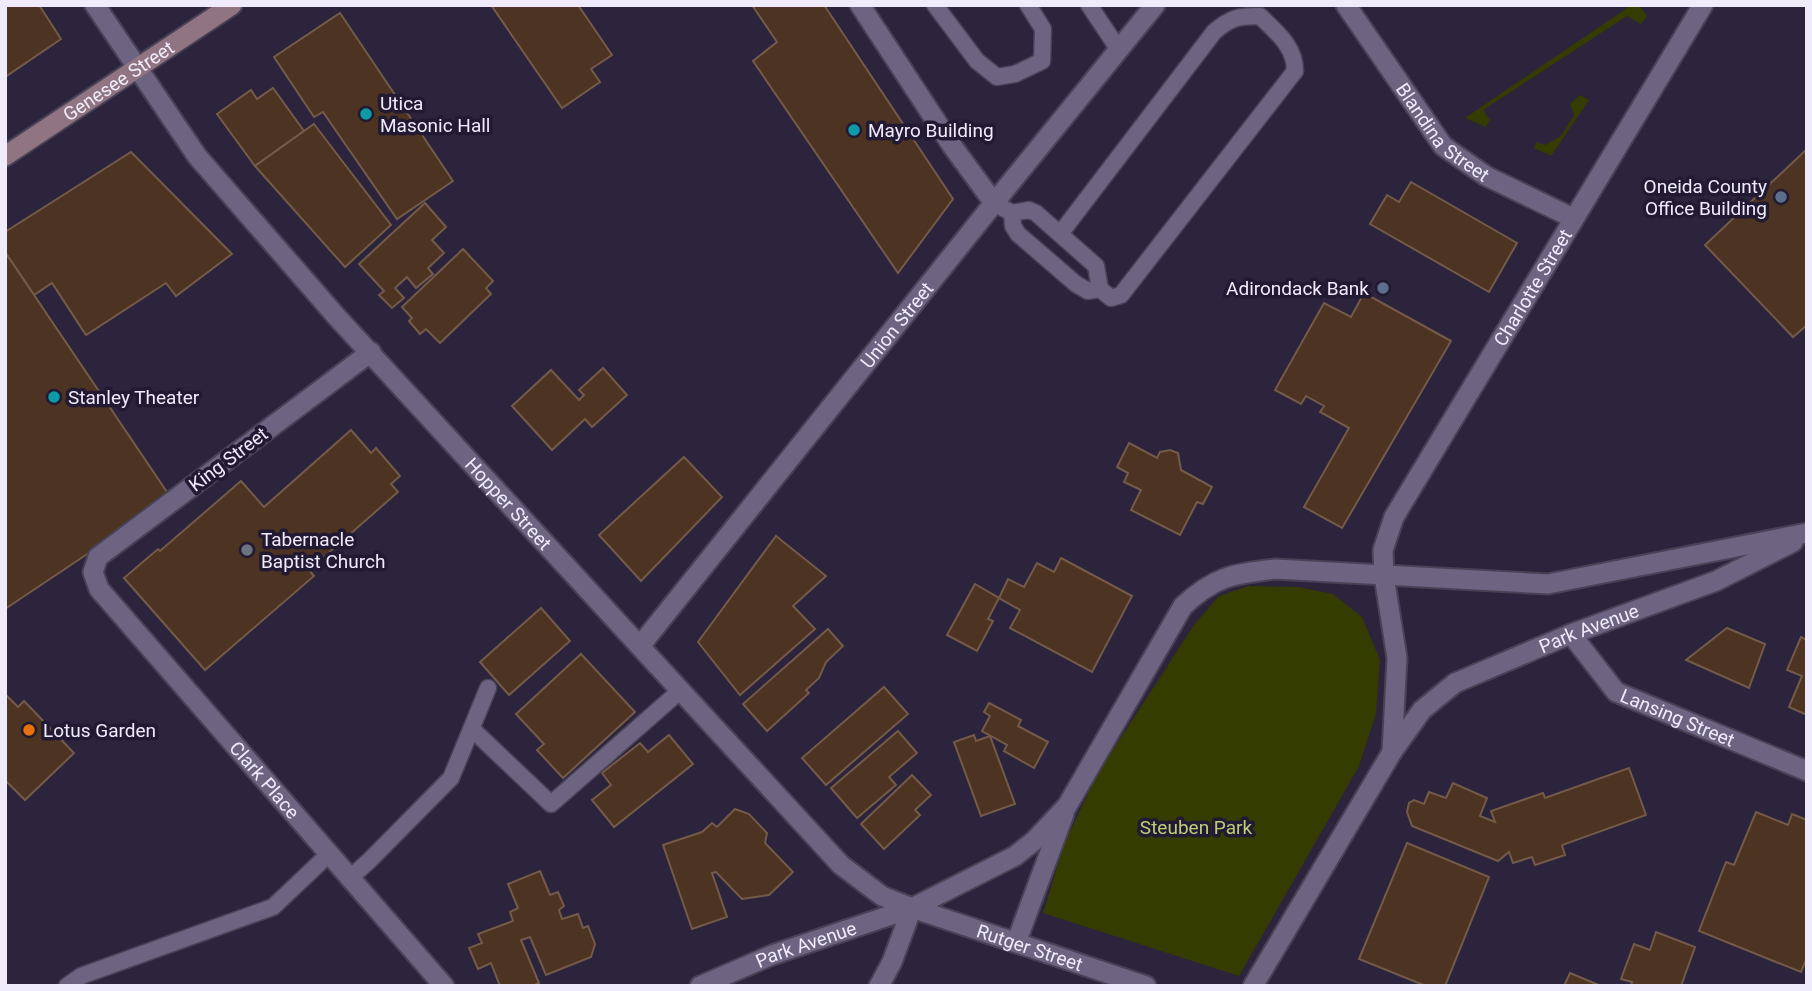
<svg xmlns="http://www.w3.org/2000/svg" width="1812" height="991" viewBox="0 0 1812 991" font-family="Roboto,sans-serif">
	<style>
		.green { fill: #343c00 }
		.building { fill: #4c3322; stroke: #745a48; stroke-width: 2 }
		.lines { fill: none; stroke-linecap: round; stroke-linejoin: round }
		.service-casing { stroke: #494257; stroke-width: 19 }
		.minor-casing { stroke: #494257; stroke-width: 23 }
		.tertiary-casing { stroke: #494257; stroke-width: 23 }
		.secondary-casing { stroke: #494257; stroke-width: 23 }
		.service { stroke: #6c6480; stroke-width: 16 }
		.minor { stroke: #6c6480; stroke-width: 19 }
		.tertiary { stroke: #6c6480; stroke-width: 19 }
		.secondary { stroke: #907481; stroke-width: 19 }
		.culture-dot { fill: #0f9aa8; stroke: #221a32; stroke-width: 2.5 }
		.service-dot { fill: #5c6f8a; stroke: #221a32; stroke-width: 2.5 }
		.worship-dot { fill: #6b7280; stroke: #221a32; stroke-width: 2.5 }
		.food-dot { fill: #e8710a; stroke: #221a32; stroke-width: 2.5 }
		.labels { text-anchor: middle; stroke-width: 7; stroke-linejoin: round; paint-order: stroke }
		.street-label { font-size: 19px; fill: #efebfb; stroke: #221a32 }
		.poi-label { font-size: 19px; fill: #efebfb; stroke: #221a32; text-anchor: start }
		.park-label { font-size: 19px; fill: #bece78; stroke: #221a32 }
	</style>
	<rect width="100%" height="100%" fill="#2c243c"/>
	<g class="green">
		<polygon points="1639,5 1647,16 1641,24 1627,16 1483,110 1490,120 1486,127 1465,118 1630,6"/>
		<polygon points="1580,95 1589,100 1551,156 1534,148 1537,142 1545,145 1561,136 1574,115 1570,104"/>
		<polygon points="1248,586 1298,587 1333,594 1362,617 1380,660 1376,714 1359,766 1239,976 1043,913 1065,842 1098,773 1194,625 1219,596"/>
	</g>
	<g class="building">
		<polygon points="5,5 39,5 61,39 5,77"/>
		<polygon points="491,5 578,5 612,55 591,69 600,82 562,108"/>
		<polygon points="752,5 824,5 953,199 898,273 753,61 777,42"/>
		<polygon points="340,13 453,181 397,219 323,112 314,117 274,57"/>
		<polygon points="273,88 304,131 255,166 217,114 251,90 257,99"/>
		<polygon points="314,124 391,225 345,267 255,166"/>
		<polygon points="1807,149 1807,325 1793,337 1705,245"/>
		<polygon points="131,152 232,254 176,296 166,283 86,335 52,283 34,295 5,252 5,232"/>
		<polygon points="1411,182 1517,243 1489,292 1370,224 1387,195 1399,202"/>
		<polygon points="425,203 446,227 432,240 444,253 428,268 433,274 416,288 407,277 395,288 404,298 392,308 379,295 384,291 359,264"/>
		<polygon points="463,249 493,281 486,288 491,294 440,343 426,329 420,334 409,321 412,318 402,307"/>
		<polygon points="5,252 171,498 5,609"/>
		<polygon points="1364,293 1451,341 1342,528 1304,507 1349,428 1320,412 1324,406 1306,396 1301,404 1275,390 1324,303 1351,317"/>
		<polygon points="603,368 627,395 592,427 585,419 552,450 512,406 551,370 579,400 584,395 579,390"/>
		<polygon points="351,430 371,453 376,448 400,476 391,484 398,492 309,570 314,576 205,670 124,578 158,549 160,551 241,481 264,507"/>
		<polygon points="1129,443 1157,458 1160,452 1170,450 1178,453 1181,470 1212,487 1203,504 1197,502 1180,535 1131,510 1141,490 1124,482 1128,473 1117,467"/>
		<polygon points="684,457 722,497 641,581 599,535"/>
		<polygon points="776,536 826,576 793,606 815,629 740,695 698,642"/>
		<polygon points="1061,558 1132,596 1092,672 1010,628 1020,610 999,598 1008,579 1024,587 1037,563 1054,572"/>
		<polygon points="975,584 999,598 988,619 993,621 977,651 947,635"/>
		<polygon points="541,608 570,641 509,695 480,662"/>
		<polygon points="1727,628 1765,644 1749,688 1686,660"/>
		<polygon points="828,629 843,646 826,662 819,678 806,690 809,693 767,731 743,704"/>
		<polygon points="1801,637 1807,640 1807,715 1789,707 1802,676 1787,670"/>
		<polygon points="581,654 635,712 563,778 537,750 544,744 516,714"/>
		<polygon points="884,687 908,714 826,785 802,758"/>
		<polygon points="5,694 18,707 24,701 74,753 25,800 5,780"/>
		<polygon points="989,703 1021,720 1018,726 1048,742 1034,768 1004,751 1007,745 982,731 990,716 984,712"/>
		<polygon points="898,731 917,753 889,777 896,785 857,818 831,788"/>
		<polygon points="669,735 693,764 614,827 592,800 611,785 602,773 640,743 648,752"/>
		<polygon points="974,735 976,741 990,736 1015,804 981,816 954,742"/>
		<polygon points="1629,768 1646,815 1562,845 1565,855 1535,865 1532,857 1513,863 1509,852 1498,861 1412,826 1407,812 1409,803 1414,800 1424,804 1429,792 1446,798 1453,783 1487,798 1480,816 1495,822 1491,811 1543,793 1545,798"/>
		<polygon points="912,775 931,795 915,810 920,815 884,849 861,824"/>
		<polygon points="735,809 749,814 767,833 765,843 793,872 769,895 742,899 716,872 712,873 727,917 692,929 663,845 702,832 712,823 717,827"/>
		<polygon points="1756,812 1788,825 1792,814 1807,820 1807,957 1801,972 1699,931 1726,862 1734,865"/>
		<polygon points="1407,843 1489,877 1445,986 1426,986 1359,959"/>
		<polygon points="540,871 550,895 558,892 564,906 559,910 562,919 578,914 583,928 588,926 595,944 591,957 546,975 530,937 521,940 539,983 533,986 500,986 491,963 478,969 469,948 482,943 478,934 513,921 510,912 518,908 508,884"/>
		<polygon points="1656,932 1695,947 1681,986 1631,986 1632,982 1621,979 1634,944 1650,950"/>
		<polygon points="1570,973 1601,986 1564,986"/>
	</g>
	<g class="lines">
		<defs>
			<g id="service">
				<polyline points="935,5 977,61 997,77 1015,74 1042,61 1043,29 1028,5"/>
				<polyline points="1089,5 1119,50"/>
				<polyline points="994,203 1012,213 1029,210 1036,213 1096,266 1100,289 1088,291 1076,284 1018,234 1013,226 1012,213"/>
				<path d="M1060 234 1214 32C1230 18 1238 16 1260 16 1276 32 1295 46 1295 71L1121 295 1111 298 1100 289"/>
				<polyline points="472,729 551,804 681,690"/>
				<polyline points="350,878 370,860 451,778 488,688"/>
				<polyline points="67,986 81,976 273,907 329,854"/>
			</g>
			<g id="minor">
				<polyline points="860,5 953,147 994,203"/>
				<path id="s1" d="M1346 5 1443 146 1486 176 1573 218"/>
				<path id="s2" d="M371 352 98 557 93 572 99 589 444 986"/>
				<path id="s3" d="M1571 634 1616 692 1807 771"/>
				<path id="s4" d="M640 646 994 203 1155 5"/>
				<path id="s5" d="M1392 752 1397 658 1384 576 1383 550 1394 517 1703 5"/>
				<polyline points="879,986 892,962 912,908"/>
			</g>
			<g id="tertiary">
				<path id="s6" d="M95 5 197 156 336 316 841 865 882 896 912 908 1146 986"/>
				<polyline points="1016,943 1064,814"/>
				<path id="s7" d="M700 986 772 955 912 908 1015 856 1034 841 1067 806 1183 606C1215 576 1233 574 1275 569L1548 584 1807 533"/>
				<path id="s8" d="M1253 986 1392 752 1422 710 1455 683 1571 634 1716 581 1793 542"/>
			</g>
			<g id="secondary">
				<path id="s9" d="M5 156 232 5"/>
			</g>
		</defs>
		<use href="#service" class="service-casing"/>
		<use href="#minor" class="minor-casing"/>
		<use href="#tertiary" class="tertiary-casing"/>
		<use href="#secondary" class="secondary-casing"/>
		<use href="#service" class="service"/>
		<use href="#minor" class="minor"/>
		<use href="#tertiary" class="tertiary"/>
		<use href="#secondary" class="secondary"/>
	</g>
	<g class="culture-dot">
		<circle cx="366" cy="114" r="7"/>
		<circle cx="854" cy="130" r="7"/>
		<circle cx="54" cy="397" r="7"/>
	</g>
	<g class="service-dot">
		<circle cx="1781" cy="197" r="7"/>
		<circle cx="1383" cy="288" r="7"/>
	</g>
	<circle class="worship-dot" cx="247" cy="550" r="7"/>
	<circle class="food-dot" cx="29" cy="730" r="7"/>
	<g class="labels">
		<g class="street-label">
			<text dy="7" stroke="none"><textPath href="#s9" startOffset="136">Genesee Street</textPath></text>
			<text dy="7" stroke="none"><textPath href="#s1" startOffset="161">Blandina Street</textPath></text>
			<text dy="7" stroke="none"><textPath href="#s5" startOffset="506">Charlotte Street</textPath></text>
			<text dy="7" stroke="none"><textPath href="#s4" startOffset="411">Union Street</textPath></text>
			<text transform="translate(228 459) rotate(-37)" y="7">King Street</text>
			<text dy="7" stroke="none"><textPath href="#s6" startOffset="649">Hopper Street</textPath></text>
			<text dy="7" stroke="none"><textPath href="#s8" startOffset="511">Park Avenue</textPath></text>
			<text dy="7" stroke="none"><textPath href="#s3" startOffset="140">Lansing Street</textPath></text>
			<text dy="7" stroke="none"><textPath href="#s2" startOffset="628">Clark Place</textPath></text>
			<text dy="7" stroke="none"><textPath href="#s7" startOffset="114">Park Avenue</textPath></text>
			<text dy="7" stroke="none"><textPath href="#s6" startOffset="1348">Rutger Street</textPath></text>
		</g>
		<g class="poi-label">
			<text x="380" y="110">Utica<tspan x="380" dy="22">Masonic Hall</tspan></text>
			<text x="868" y="137">Mayro Building</text>
			<text x="1767" y="193" text-anchor="end">Oneida County<tspan x="1767" dy="22">Office Building</tspan></text>
			<text x="1369" y="295" text-anchor="end">Adirondack Bank</text>
			<text x="68" y="404">Stanley Theater</text>
			<text x="261" y="546">Tabernacle<tspan x="261" dy="22">Baptist Church</tspan></text>
			<text x="43" y="737">Lotus Garden</text>
		</g>
		<g class="park-label">
			<text x="1196" y="834">Steuben Park</text>
		</g>
	</g>
	<rect width="1812" height="991" fill="none" stroke="#efebfb" stroke-width="14"/>
</svg>
